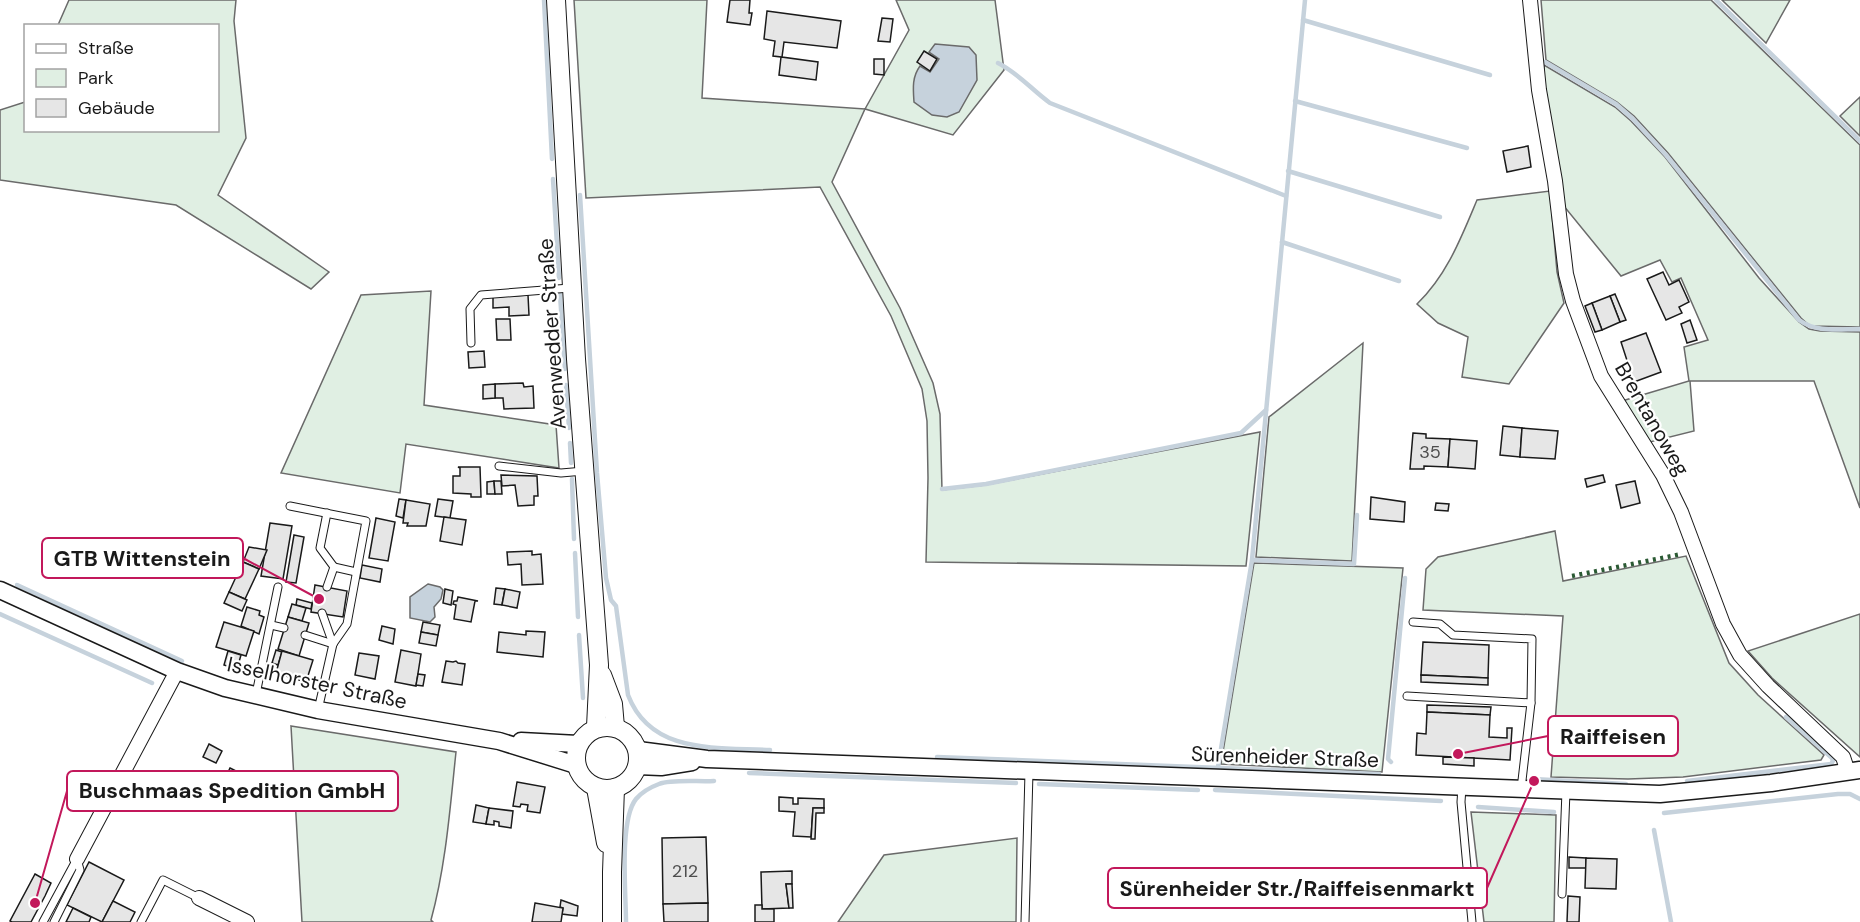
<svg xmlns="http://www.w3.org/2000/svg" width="1860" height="922" viewBox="0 0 1860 922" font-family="'DM Sans',sans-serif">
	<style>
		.green { fill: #e0efe3; stroke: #6a6a6a; stroke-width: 1.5 }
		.water { fill: #c6d2dc; stroke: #6a6a6a; stroke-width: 1.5 }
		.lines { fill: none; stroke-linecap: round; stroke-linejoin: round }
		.stream { stroke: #c6d2dc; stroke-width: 4.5 }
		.building { fill: #e6e6e6; stroke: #1a1a1a; stroke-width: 1.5 }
		.service-casing { stroke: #1a1a1a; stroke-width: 9 }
		.minor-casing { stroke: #1a1a1a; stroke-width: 16 }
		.tertiary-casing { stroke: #1a1a1a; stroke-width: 19 }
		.secondary-casing { stroke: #1a1a1a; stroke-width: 20 }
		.service { stroke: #fff; stroke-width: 7 }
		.minor { stroke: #fff; stroke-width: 14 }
		.tertiary { stroke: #fff; stroke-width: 16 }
		.secondary { stroke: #fff; stroke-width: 18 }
		.hedge { stroke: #2b5a34; stroke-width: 4.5; stroke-dasharray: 3 4.5; stroke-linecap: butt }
		.labels { text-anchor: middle; stroke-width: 4.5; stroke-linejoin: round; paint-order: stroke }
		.number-label { font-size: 18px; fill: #4d4d4d }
		.street-label { font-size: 21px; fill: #1a1a1a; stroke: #fff }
		.leader { fill: none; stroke: #c2185b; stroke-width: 2 }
		.callout-dot { fill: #c2185b; stroke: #fff; stroke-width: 2 }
		.callout { fill: #fff; stroke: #c2185b; stroke-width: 2 }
		.callout-label { font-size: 22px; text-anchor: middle; font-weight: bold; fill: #1a1a1a }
	</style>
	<rect width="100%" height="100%" fill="#fff"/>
	<g class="green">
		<polygon points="69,0 236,0 234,21 246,138 218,195 329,272 311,289 176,205 0,180 0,110 25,102 26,130 218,130 218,26 58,25"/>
		<polygon points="574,0 707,0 702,98 865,109 909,30 896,0 995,0 1004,70 953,135 865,109 832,182 900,308 933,383 940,414 942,490 985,485 1260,432 1246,566 926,562 928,478 927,421 922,389 891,316 820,187 586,198"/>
		<polygon points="1541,0 1711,0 1860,145 1860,327 1810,326 1801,318 1668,153 1634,116 1617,102 1546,60"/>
		<polygon points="1722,0 1790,0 1766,43"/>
		<polygon points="1544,65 1615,107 1631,121 1665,157 1759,278 1799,322 1809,329 1820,331 1860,332 1860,508 1814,381 1690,381 1694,431 1650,442 1622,401 1689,381 1684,347 1708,340 1681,278 1672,282 1660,260 1621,276 1563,205 1543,88"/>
		<polygon points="1860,97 1860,136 1840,116"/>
		<path d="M1550 191 1557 272 1564 303 1509 384 1462 377 1468 337 1438 323 1417 304C1447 275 1461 238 1477 200Z"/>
		<polygon points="431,291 424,405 556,425 559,468 406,444 400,493 281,473 361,295"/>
		<polygon points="1363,343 1352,561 1256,557 1269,417"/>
		<polygon points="1555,531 1563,581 1686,556 1729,663 1758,695 1824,755 1821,760 1683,777 1628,779 1551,777 1563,616 1423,610 1426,569 1438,557"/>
		<polygon points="1254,563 1403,568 1382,772 1221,764"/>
		<polygon points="1860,614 1860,757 1772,678 1748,651"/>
		<path d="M291 726 456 752C450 808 446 865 431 920L433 922H302Z"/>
		<polygon points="1471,812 1556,815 1554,922 1484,922"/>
		<polygon points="1017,838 1016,922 838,922 884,855"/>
	</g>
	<g class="water">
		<path d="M935 44 969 47 976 55 977 80 959 112 947 117 932 115 914 102C913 88 912 77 920 66L930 72 939 59 929 52Z"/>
		<polygon points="428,584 440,587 443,590 441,599 434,607 435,617 430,622 410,618 410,597"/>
	</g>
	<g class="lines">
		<g class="stream">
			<polyline points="544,0 552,159"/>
			<polyline points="1716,0 1860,141"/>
			<polyline points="1303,20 1490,75"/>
			<path d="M1545 62 1616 104 1633 119 1666 155 1799 320C1817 333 1838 329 1860 329"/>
			<path d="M998 63C1018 73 1032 90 1050 103L1286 196"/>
			<polyline points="1295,101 1467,148"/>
			<polyline points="1288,171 1440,217"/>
			<polyline points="553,179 559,278"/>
			<path d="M580 195 597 473 606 578 611 600 616 606 628 695C651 755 717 747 770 750"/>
			<polyline points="1282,242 1399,281"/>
			<polyline points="560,294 565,369"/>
			<polyline points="566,385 569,428"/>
			<polyline points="570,443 571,463"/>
			<polyline points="572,479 574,539"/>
			<polyline points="942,489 986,484 1241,433 1266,410"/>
			<polyline points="575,553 578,617"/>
			<polyline points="1252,560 1354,564 1357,515"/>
			<polyline points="17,585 182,661"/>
			<polyline points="0,614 152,683"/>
			<polyline points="579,635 583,698"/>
			<polyline points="937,757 1379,774"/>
			<polyline points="1391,762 1388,759 1405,578"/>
			<polyline points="1218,767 1252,560 1305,0"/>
			<polyline points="749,773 1016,783"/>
			<polyline points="1533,779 1626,784"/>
			<polyline points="1687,781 1831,764 1833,761 1832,758 1786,717"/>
			<polyline points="1039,784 1198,790"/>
			<polyline points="1215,790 1441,801"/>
			<polyline points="1478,807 1554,812"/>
			<polyline points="1664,813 1838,794 1850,794 1860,799"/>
			<polyline points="1654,830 1671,922"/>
			<path d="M626 922C626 894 619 820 636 799 641 793 651 787 659 784 672 779 699 782 714 781"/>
		</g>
	</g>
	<g class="building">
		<polygon points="730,0 750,0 749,13 752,13 750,25 727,22"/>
		<polygon points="767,11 841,21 837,48 784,42 782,57 818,62 816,80 779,75 781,57 773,56 775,41 764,39"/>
		<polygon points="882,18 893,19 890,42 878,41"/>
		<polygon points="924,51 937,59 930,71 917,62"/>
		<polygon points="874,59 884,59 884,75 874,74"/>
		<polygon points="1528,146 1531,167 1507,172 1503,151"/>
		<polygon points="1663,272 1669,285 1679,280 1689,302 1679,307 1682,313 1666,320 1647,279"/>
		<polygon points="1615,294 1626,320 1620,322 1610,296"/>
		<polygon points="528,295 529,315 509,316 509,307 493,308 493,297"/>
		<polygon points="1610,296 1620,322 1602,330 1592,303"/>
		<polygon points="1592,303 1602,330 1595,332 1585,306"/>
		<polygon points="496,319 510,319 511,340 497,340"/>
		<polygon points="1690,320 1697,340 1687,343 1681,324"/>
		<polygon points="1646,333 1661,372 1634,382 1621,342"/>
		<polygon points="484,351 485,367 469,368 468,352"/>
		<polygon points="523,383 524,387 533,386 534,408 504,409 503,398 495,398 495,384"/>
		<polygon points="495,384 495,398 483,399 483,385"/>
		<polygon points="1503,426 1522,428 1520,457 1500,455"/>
		<polygon points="1522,428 1558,431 1555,459 1520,457"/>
		<polygon points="1413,433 1426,434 1426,438 1450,439 1448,467 1424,466 1424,469 1410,469"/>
		<polygon points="1450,439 1477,441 1475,469 1448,467"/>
		<polygon points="458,467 480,467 481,497 471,497 471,494 453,493 453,476 460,476 460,468"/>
		<polygon points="501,475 537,476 538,496 534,496 534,505 518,506 515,485 502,486"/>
		<polygon points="1603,475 1605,482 1587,487 1585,479"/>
		<polygon points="494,481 495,494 487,494 487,482"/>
		<polygon points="494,481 501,481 502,494 495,494"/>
		<polygon points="1635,481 1640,503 1621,508 1616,485"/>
		<polygon points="1371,497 1405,502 1404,522 1370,519"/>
		<polygon points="399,499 406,500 403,518 396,516"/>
		<polygon points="438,499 453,501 450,518 435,516"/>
		<polygon points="406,500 430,504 426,526 407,526 408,523 403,523"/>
		<polygon points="1436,503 1449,504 1448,511 1435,510"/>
		<polygon points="444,517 466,520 462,545 440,541"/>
		<polygon points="376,518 395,522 388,561 369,558"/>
		<polygon points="270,523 292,526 283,579 261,576"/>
		<polygon points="294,535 304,537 296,583 286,582"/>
		<polygon points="249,547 267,550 259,569 243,562"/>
		<polygon points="532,551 532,555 541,554 543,584 522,585 521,564 508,565 507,552"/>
		<polygon points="243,562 259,569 245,599 229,592"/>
		<polygon points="362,565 382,569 380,582 360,578"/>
		<polygon points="315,585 347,591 343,617 311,612"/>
		<polygon points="496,588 505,589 502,605 494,604"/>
		<polygon points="445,589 453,591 451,605 443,603"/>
		<polygon points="505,589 520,592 517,608 502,605"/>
		<polygon points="229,592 247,600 242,611 224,603"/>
		<polygon points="458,597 478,601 475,601 471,622 454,619 456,605 453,604 454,601 457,601"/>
		<polygon points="297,599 312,603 311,609 296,605"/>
		<polygon points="292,604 306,608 302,621 288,617"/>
		<polygon points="247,607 260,611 259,615 264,617 259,634 241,626"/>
		<polygon points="288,617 309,623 299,656 278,649"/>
		<polygon points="224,622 254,631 246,656 216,647"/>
		<polygon points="423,622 440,625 438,635 421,632"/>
		<polygon points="382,626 395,629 393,644 379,640"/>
		<polygon points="526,631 545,632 543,657 497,652 499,632 526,635"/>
		<polygon points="421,632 438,635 436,646 419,643"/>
		<polygon points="1423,642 1489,645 1488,678 1421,675"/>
		<polygon points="276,650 282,652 278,665 272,663"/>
		<polygon points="401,650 421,654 416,686 395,682"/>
		<polygon points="228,651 241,655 237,669 224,665"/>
		<polygon points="282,651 313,660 306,682 276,673"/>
		<polygon points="359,653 379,656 375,679 355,675"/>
		<polygon points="446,661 453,662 456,661 458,663 465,664 462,685 442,682"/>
		<polygon points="418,674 425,675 423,686 416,685"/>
		<polygon points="1421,675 1488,678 1488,685 1421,682"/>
		<polygon points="1427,705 1491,707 1490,715 1427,712"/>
		<polygon points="1427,712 1490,715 1489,737 1507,738 1507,728 1512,728 1510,760 1416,755 1417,733 1426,734"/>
		<polygon points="209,744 222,751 216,763 203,757"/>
		<polygon points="1443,757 1474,758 1474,766 1443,764"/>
		<polygon points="230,768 250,778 237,805 217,796"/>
		<polygon points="517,782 545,787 540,813 527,811 528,805 521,804 520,807 513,806"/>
		<polygon points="779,797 793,798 793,804 798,804 798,798 824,799 824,808 813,808 811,837 793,836 795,812 779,811"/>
		<polygon points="476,805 489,808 486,824 473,822"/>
		<polygon points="489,808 513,811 511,828 499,826 499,822 494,821 494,825 486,824"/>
		<polygon points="813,808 824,808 824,813 816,813 815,839 811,839"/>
		<polygon points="706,837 708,903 663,904 662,838"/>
		<polygon points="1569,857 1586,858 1586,868 1569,868"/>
		<polygon points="1586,858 1617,859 1616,889 1585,888"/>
		<polygon points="89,862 124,880 102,922 67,905"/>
		<polygon points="792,871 792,884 786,884 789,908 762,909 761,872"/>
		<polygon points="35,874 51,883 45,896 31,922 12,922 10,921"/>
		<polygon points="786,884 792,884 793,908 789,908"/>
		<polygon points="1568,896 1580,897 1579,922 1567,922"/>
		<polygon points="561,900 578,906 577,916 562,914 563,908 560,907"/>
		<polygon points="113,901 135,912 130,922 102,922"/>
		<polygon points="535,903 563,908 561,922 532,922"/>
		<polygon points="708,903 708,922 664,922 663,904"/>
		<polygon points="755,905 762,905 762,909 774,909 774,922 755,922"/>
		<polygon points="73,908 91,917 89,922 66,922"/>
	</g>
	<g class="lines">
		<defs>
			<g id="service">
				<polyline points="471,343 470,309 481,295 570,288"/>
				<polyline points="499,466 561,473 584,471"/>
				<polyline points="290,506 366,521 347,624 333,644 318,710"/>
				<polyline points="334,567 356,572"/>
				<polyline points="327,587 334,567 320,548 327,513"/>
				<polyline points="322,613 333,644"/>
				<polyline points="1413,622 1440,624 1453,635 1532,639 1531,703"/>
				<polyline points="271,625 284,628"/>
				<polyline points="305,635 333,644"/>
				<polyline points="256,694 278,587"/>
				<polyline points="1407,696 1531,703 1521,789"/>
				<polyline points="1462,787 1461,802 1472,922"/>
				<polyline points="1562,894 1566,791"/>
				<polyline points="43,922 77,859"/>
				<polyline points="54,922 80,870 77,859"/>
				<polyline points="141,922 163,880 199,898"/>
				<polyline points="1025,922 1029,772"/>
			</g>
			<g id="minor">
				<polyline points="1530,0 1539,90 1555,181 1566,274 1573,301 1601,376 1663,475 1681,512 1723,624 1740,655 1768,686 1843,757 1848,772"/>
				<polyline points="77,859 177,671"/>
				<polyline points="199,898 247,922"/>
			</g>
			<g id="tertiary">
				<polyline points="0,590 177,671 225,688 318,710 499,741 576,765"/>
				<polyline points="521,741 578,744"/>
				<polyline points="638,750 707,759 1660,794 1771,783 1860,770"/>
				<polyline points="637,766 661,767 692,762"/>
			</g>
			<g id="secondary">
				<polyline points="556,0 576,359 599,665 596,727"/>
				<polyline points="602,675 613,704 615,727"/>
				<circle cx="607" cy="758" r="31"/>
				<polyline points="596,788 606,843"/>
				<polyline points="612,922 612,872 615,788"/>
			</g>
		</defs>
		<use href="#service" class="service-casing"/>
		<use href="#minor" class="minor-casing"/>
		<use href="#tertiary" class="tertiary-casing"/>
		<use href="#secondary" class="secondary-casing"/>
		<use href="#service" class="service"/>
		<use href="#minor" class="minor"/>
		<use href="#tertiary" class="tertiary"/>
		<use href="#secondary" class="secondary"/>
		<polyline class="hedge" points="1572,576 1682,554"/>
	</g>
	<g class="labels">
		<g class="number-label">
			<text x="1430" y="458">35</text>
			<text x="685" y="877">212</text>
		</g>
		<g class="street-label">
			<text transform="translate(552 334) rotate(-94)" y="7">Avenwedder Straße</text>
			<text transform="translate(1652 419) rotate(60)" y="7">Brentanoweg</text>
			<text transform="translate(317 683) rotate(12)" y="7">Isselhorster Straße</text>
			<text transform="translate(1285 757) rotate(2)" y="7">Sürenheider Straße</text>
		</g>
	</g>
	<path class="leader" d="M319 599L243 558M1458 754L1548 736M35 903L67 791M1534 781L1487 888"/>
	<g class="callout-dot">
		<circle cx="319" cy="599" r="6"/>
		<circle cx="1458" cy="754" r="6"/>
		<circle cx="35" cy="903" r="6"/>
		<circle cx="1534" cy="781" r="6"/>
	</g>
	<g class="callout">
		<rect x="42" y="538" width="201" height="40" rx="6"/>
		<rect x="1548" y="716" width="130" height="40" rx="6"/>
		<rect x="67" y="771" width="331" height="40" rx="6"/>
		<rect x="1108" y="868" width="379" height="40" rx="6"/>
	</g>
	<g class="callout-label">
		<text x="142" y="566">GTB Wittenstein</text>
		<text x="1613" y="744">Raiffeisen</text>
		<text x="232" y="798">Buschmaas Spedition GmbH</text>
		<text x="1297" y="896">Sürenheider Str./Raiffeisenmarkt</text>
	</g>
	<rect x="24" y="24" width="195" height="108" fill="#ffffff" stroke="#a3a3a3" stroke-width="1.5"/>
	<rect x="36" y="44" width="30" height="9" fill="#ffffff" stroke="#a3a3a3" stroke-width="1.5"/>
	<text x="78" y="54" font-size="18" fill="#1a1a1a">Straße</text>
	<rect x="36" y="69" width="30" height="18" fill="#e0efe3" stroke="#a3a3a3" stroke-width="1.5"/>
	<text x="78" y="84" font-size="18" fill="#1a1a1a">Park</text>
	<rect x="36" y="99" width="30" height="18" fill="#e6e6e6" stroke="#a3a3a3" stroke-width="1.5"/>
	<text x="78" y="114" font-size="18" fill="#1a1a1a">Gebäude</text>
</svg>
